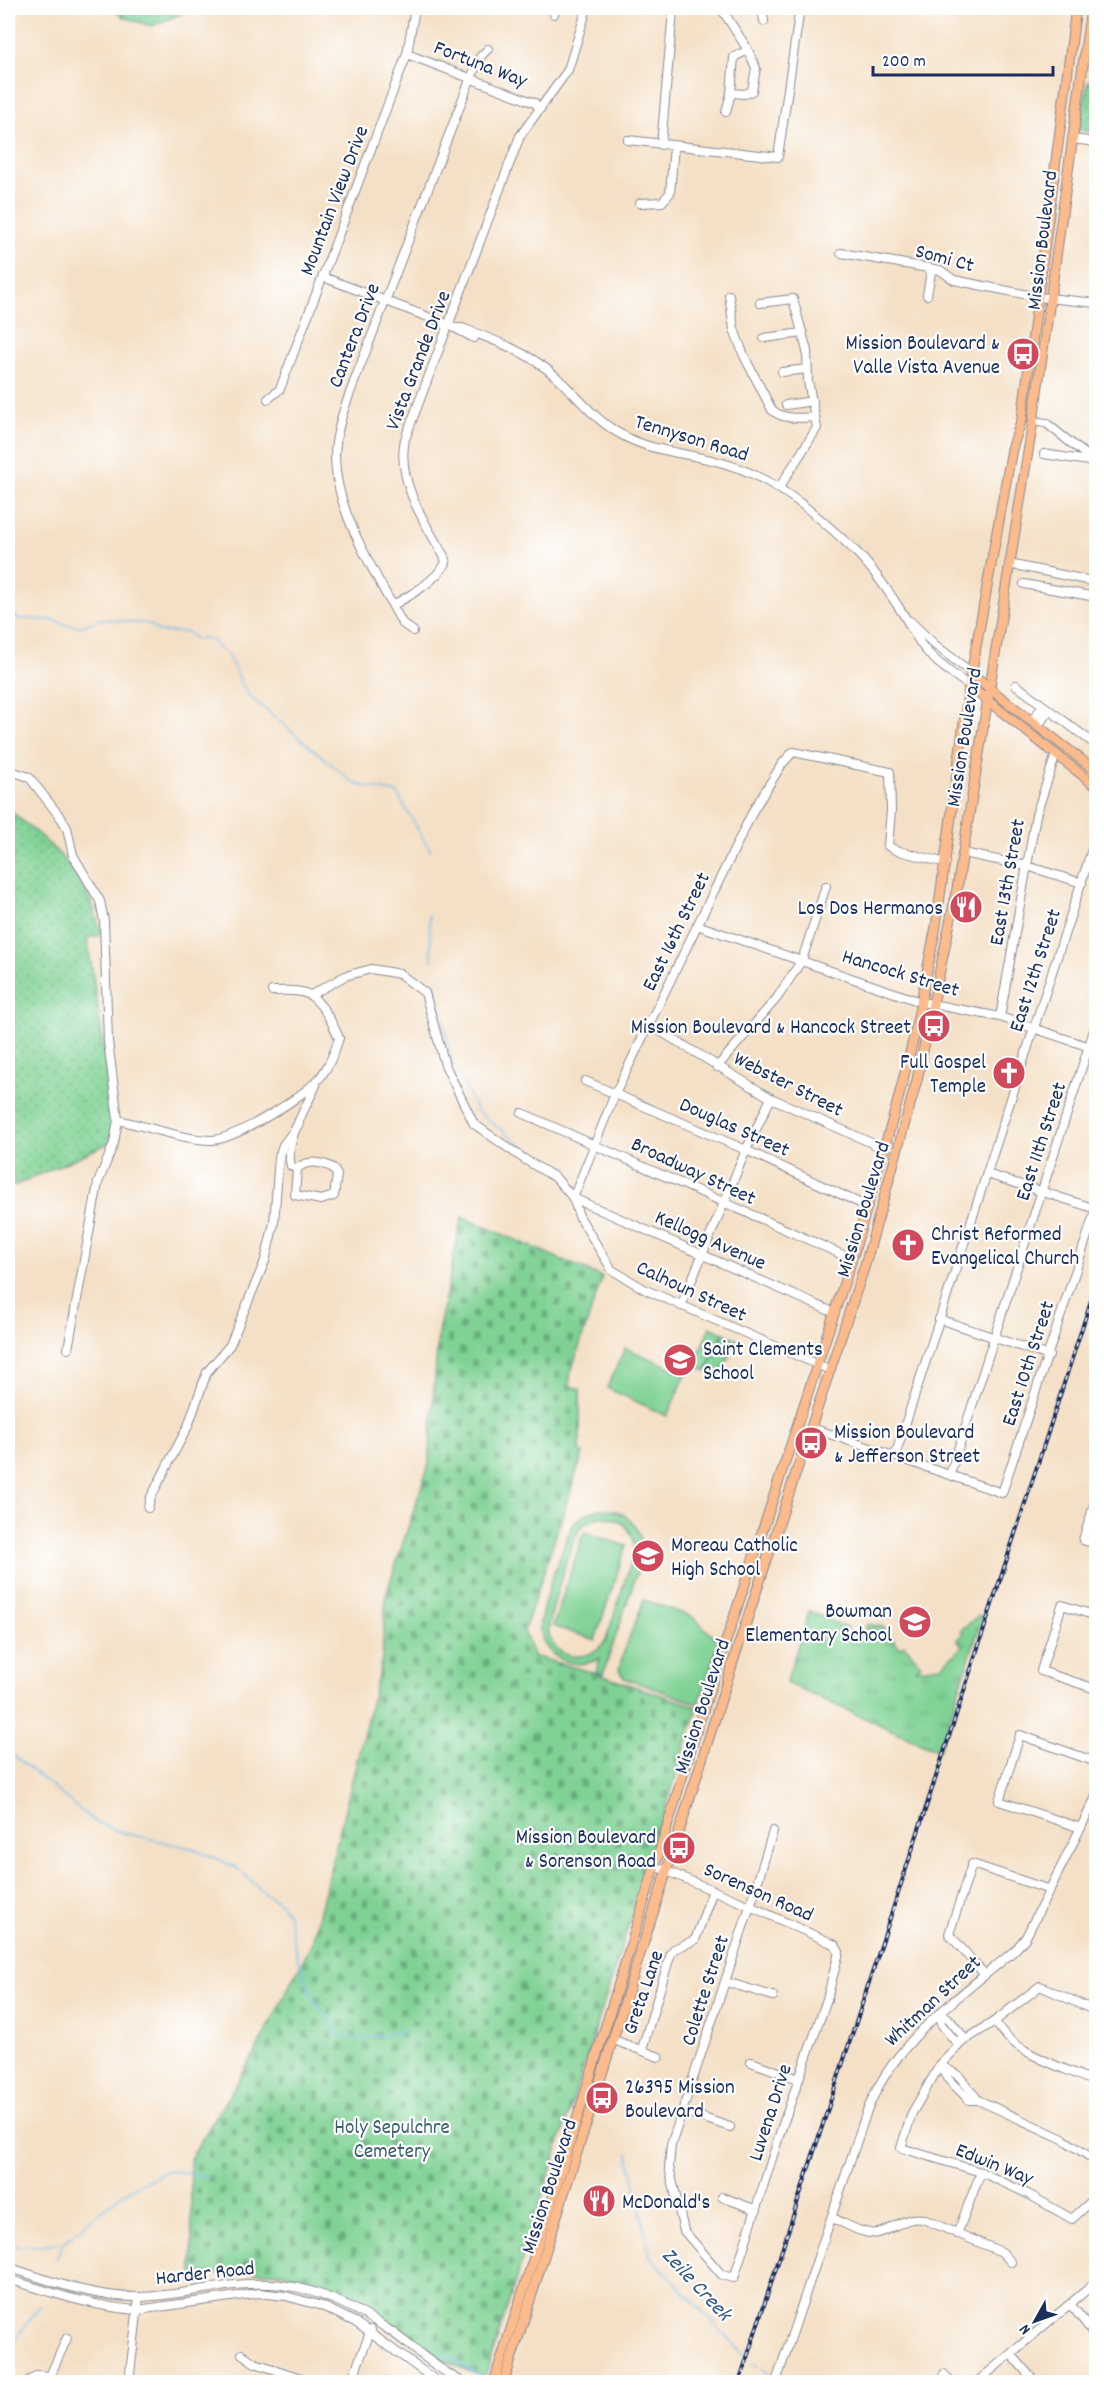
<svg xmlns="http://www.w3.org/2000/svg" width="1104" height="2390" viewBox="0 0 1104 2390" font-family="Dekko,sans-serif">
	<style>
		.grass { fill: url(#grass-tufts); stroke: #4d8079; stroke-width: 1.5 }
		.cemetery { fill: url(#cemetery-stones); stroke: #4d8079; stroke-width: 1.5 }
		.park { fill: url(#park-dots); stroke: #4d8079; stroke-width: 1.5 }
		.pitch { fill: #7fd294; stroke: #4d8079; stroke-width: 1.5; fill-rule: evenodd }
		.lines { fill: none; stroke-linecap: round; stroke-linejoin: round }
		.stream { stroke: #72bbea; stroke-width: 1.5 }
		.minor-casing { stroke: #888892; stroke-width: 10 }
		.major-casing { stroke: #888892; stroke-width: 11 }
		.minor { stroke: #fff; stroke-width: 8 }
		.major { stroke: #fbbb8c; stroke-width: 9 }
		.rail-casing { stroke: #1b2f5e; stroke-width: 4 }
		.rail { stroke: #fff; stroke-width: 1.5; stroke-dasharray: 4.5; stroke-linecap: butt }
		.labels { text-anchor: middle; stroke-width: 4.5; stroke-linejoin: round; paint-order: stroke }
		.street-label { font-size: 21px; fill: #1b2f5e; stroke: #fff }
		.poi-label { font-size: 21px; fill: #1b2f5e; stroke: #fff; text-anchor: end }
		.park-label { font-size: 21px; fill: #39606e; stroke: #fff }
		.water-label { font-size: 22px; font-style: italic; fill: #355988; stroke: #fff }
	</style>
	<defs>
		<pattern id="grass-tufts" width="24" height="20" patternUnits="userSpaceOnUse" patternTransform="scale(1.5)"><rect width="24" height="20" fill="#7fd294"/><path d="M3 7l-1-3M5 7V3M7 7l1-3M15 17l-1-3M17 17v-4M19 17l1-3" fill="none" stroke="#67ab7c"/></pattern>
		<pattern id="cemetery-stones" width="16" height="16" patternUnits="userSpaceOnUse" patternTransform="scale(1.5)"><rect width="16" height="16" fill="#7fd294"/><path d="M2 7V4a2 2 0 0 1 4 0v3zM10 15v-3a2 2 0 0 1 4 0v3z" fill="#67ab7c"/></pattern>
		<pattern id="park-dots" width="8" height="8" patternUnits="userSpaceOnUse" patternTransform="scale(1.5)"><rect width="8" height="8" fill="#7fd294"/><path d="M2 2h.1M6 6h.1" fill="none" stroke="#67ab7c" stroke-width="1.8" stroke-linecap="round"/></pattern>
	</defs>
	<rect width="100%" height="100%" fill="#fff"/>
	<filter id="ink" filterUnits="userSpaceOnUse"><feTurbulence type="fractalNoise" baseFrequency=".0167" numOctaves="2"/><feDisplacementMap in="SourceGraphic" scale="12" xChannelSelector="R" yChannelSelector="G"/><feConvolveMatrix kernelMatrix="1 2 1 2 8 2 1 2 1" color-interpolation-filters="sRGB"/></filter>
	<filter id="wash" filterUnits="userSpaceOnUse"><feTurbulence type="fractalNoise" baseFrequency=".008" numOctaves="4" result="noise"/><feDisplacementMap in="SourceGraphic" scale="24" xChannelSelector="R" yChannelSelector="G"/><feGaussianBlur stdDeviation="1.35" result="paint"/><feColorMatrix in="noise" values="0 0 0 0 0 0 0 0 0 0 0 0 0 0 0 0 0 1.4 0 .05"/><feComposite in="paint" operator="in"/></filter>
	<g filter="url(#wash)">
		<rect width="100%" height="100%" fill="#f4e0c6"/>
		<polygon class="grass" points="809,1611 847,1628 845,1634 858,1639 863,1635 867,1624 883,1627 900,1648 904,1645 921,1664 916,1669 941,1666 963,1646 957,1639 963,1634 961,1630 979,1615 983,1616 939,1751 786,1683"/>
		<path class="cemetery" d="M462 1217 602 1277 570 1375V1386L580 1389V1451L583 1453 524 1631 533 1656 594 1673 698 1707 486 2374 477 2375C460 2367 440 2359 424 2349 398 2333 376 2310 350 2294 304 2267 244 2270 193 2276L190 2159 252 2058 312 1943 382 1659 386 1595 429 1464 438 1333Z"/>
		<g class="park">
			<polygon points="113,8 187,8 188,11 152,26 123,17"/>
			<polygon points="1096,77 1096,132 1078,130 1088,82"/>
			<path d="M8 809C57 850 85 870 102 935L87 938 118 1139 16 1185 8 1186Z"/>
		</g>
		<g class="pitch">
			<polygon points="710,1327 723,1333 706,1371 694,1365"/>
			<polygon points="724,1333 737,1339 720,1377 707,1371"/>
			<polygon points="625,1348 686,1374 667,1416 607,1388"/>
			<path d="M601 1509C628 1509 645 1530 642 1557L603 1674 596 1672 600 1658C574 1673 540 1657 540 1625 540 1610 567 1532 576 1521 583 1514 592 1511 601 1509ZM600 1517C622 1516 636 1531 634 1553L606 1640C592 1662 556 1663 549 1634 546 1621 572 1539 580 1528 586 1522 592 1519 600 1517Z"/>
			<polygon points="584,1532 626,1546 595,1640 553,1626"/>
			<path d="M644 1600 693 1617 719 1642 699 1704 624 1678 619 1670C624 1646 636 1623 644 1600Z"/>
		</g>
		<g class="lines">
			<g class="stream">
				<polyline points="1092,125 1096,126"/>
				<polyline points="8,615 20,619 55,620 66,625 82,626 101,619 150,624 159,632 187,632 197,640 202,638 213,640 215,646 227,654 247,694 355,784 397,793 431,852"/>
				<polyline points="429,915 432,961"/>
				<polyline points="435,982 452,1062 477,1111 521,1145 550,1162 566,1168 569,1181"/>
				<polyline points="8,1751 95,1822 124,1833 195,1849 237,1868 264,1893 278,1901 288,1914 296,1953 312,1997 339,2035 358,2039 405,2031"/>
				<polyline points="628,2153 650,2256 745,2356"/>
				<polyline points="8,2240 18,2247 61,2243"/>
				<polyline points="56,2259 63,2243 122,2194 168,2170 207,2177"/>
				<polyline points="8,2349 40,2306"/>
				<polyline points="444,2353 482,2378"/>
				<polyline points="753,2363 757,2366"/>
				<polyline points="762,2368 770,2375"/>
			</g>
		</g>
	</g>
	<g filter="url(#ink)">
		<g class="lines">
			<defs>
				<g id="minor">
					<polyline points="721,8 748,50 734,57 731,93 726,112"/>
					<polyline points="762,8 764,21"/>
					<polyline points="554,14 554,8"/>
					<polyline points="407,54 535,103 540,109"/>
					<polyline points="731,93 745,94 752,91 756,68 748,50"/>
					<polyline points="1072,139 1096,142"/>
					<polyline points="628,140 778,157 800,8"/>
					<polyline points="661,145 673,11"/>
					<polyline points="640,203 662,202 670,193 674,146"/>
					<polyline points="841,253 940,270 954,280 1038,297 1096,303"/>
					<polyline points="323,277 449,325 474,338"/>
					<path d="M729 295 734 329 744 356 772 410C783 420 801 418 815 417"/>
					<polyline points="927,295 931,272 929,268"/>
					<polyline points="760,303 793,299 807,351 808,381 817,428 779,488"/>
					<path d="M455 328H462C494 340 528 352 554 375 578 396 594 420 622 435 654 453 692 453 726 464 774 478 814 512 850 546 871 565 888 590 903 614 910 625 916 638 924 648 936 664 954 674 969 686"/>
					<polyline points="764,338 803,333"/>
					<polyline points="782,372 807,369"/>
					<polyline points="268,399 280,389 407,54 415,8"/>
					<polyline points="786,405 813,401"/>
					<polyline points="1033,421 1046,423 1096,463"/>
					<polyline points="1044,454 1095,462"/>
					<polyline points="1009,564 1096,582"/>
					<polyline points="1024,584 1096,597"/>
					<path d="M393 605C411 595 434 582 446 563L444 556C424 522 396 480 405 439L520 136 568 70 587 8"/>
					<polyline points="910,621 935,645 972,673"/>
					<path d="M413 631 402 623C375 572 328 502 336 443 339 420 348 398 356 377L468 85 480 57 488 49"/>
					<polyline points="1016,685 1096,745"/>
					<polyline points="1031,721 1043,706"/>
					<polyline points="1038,726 1049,710"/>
					<polyline points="8,772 17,773 29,777 61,818 67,828 73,855 100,901 104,921 108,1041 118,1120 114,1143 98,1183 68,1349"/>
					<polyline points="963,853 1027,866 1082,883"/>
					<polyline points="697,925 921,1002 1000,1017 1096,1049"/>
					<polyline points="311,995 345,976 371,969 400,974 425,993 445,1065 474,1124 524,1159 556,1178 573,1198 579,1216 612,1270 646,1290 830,1370"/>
					<polyline points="1000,1017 1036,815 1056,754"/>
					<polyline points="650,1025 771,1098 885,1149"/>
					<polyline points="717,1067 777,998 802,960 826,886"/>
					<polyline points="585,1081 746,1150 868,1207"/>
					<polyline points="522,1113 852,1259"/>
					<path d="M118 1120C145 1126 185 1140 212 1140 234 1140 309 1094 322 1075 330 1064 335 1051 339 1038 333 1024 324 1005 311 996 302 989 284 991 272 991"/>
					<path d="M297 1169C307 1159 322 1162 333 1168L337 1175 334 1196 321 1200 295 1195 297 1169 291 1166C284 1141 306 1108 316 1085"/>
					<polyline points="987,1174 1096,1209"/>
					<polyline points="681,1306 746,1150 771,1098"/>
					<polyline points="835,1313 573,1198 615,1094 754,809 782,764 793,752 890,772 891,810 888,846 895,850 946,863"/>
					<polyline points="939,1319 1049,1356"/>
					<polyline points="812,1428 1002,1493 1096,1209"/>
					<polyline points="895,1456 1096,837"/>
					<polyline points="950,1474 1096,1024"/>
					<polyline points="1096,1499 1083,1540 1096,1544"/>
					<polyline points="148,1508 150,1499 188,1426 207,1372 230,1345 265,1261 274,1223 279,1157 283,1145 299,1124"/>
					<polyline points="1096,1616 1062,1605 1041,1671 1096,1689"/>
					<polyline points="1081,1828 999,1801 1020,1735 1096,1762"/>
					<polyline points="655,1866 743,1903 750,1906 829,1942 835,1945 839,1952 827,1999 781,2130 734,2278 722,2275 684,2231 669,2167 671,2145 750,1906 752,1900 773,1831"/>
					<polyline points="985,1975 949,1934 972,1864 1050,1890"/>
					<polyline points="726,1982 773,1996"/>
					<polyline points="1096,2011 1040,1986 995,2021 962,2042 940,2065 912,2113 901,2148 981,2172 1028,2194 1072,2219 1096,2197"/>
					<polygon points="939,2014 948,2018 962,2035 962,2042 955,2041 941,2024"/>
					<path d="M995 2021C1013 2055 1063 2066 1096 2083"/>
					<polyline points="614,2040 659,2057"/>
					<polyline points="642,2049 671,1953 674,1949 695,1940 713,1890"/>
					<polyline points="751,2062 799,2079"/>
					<polyline points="940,2065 947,2078 969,2100 978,2100 1063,2139 1096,2161"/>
					<polyline points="940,2065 959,2076 978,2100"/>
					<polyline points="683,2111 730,2127"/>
					<polyline points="722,2197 757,2210"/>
					<path d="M832 2218C845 2223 864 2236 878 2233 895 2229 904 2216 923 2219L1002 2252 1011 2262"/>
					<polyline points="957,2234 981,2172"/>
					<path d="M8 2267C50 2281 95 2298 140 2297 194 2295 245 2275 299 2288 332 2296 361 2311 389 2330 414 2347 436 2369 463 2382"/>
					<path d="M8 2279C50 2292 92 2307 137 2310L259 2293 286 2296 322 2306 355 2322 438 2382"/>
					<polyline points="1071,2305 1096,2336"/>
					<polyline points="242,2354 255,2363 313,2382"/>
					<polyline points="1011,2354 1035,2382"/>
					<polyline points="944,2374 951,2382"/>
					<polyline points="50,2376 67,2338"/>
					<polyline points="27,2382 37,2375 50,2376"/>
					<polyline points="129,2382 139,2297"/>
					<polyline points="351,2382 371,2330"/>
					<path d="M776 2382 866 2114C893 2040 957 2000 1015 1950L1026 1937 1096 1797"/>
					<polyline points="977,2382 1096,2282"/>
				</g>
				<g id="major">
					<polyline points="972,673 989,688 1096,771"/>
					<polyline points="969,686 1096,786"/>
					<polyline points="494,2382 550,2207 699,1723 852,1259 895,1111 914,1037 936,926 969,686 1012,449 1022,419 1076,8"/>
					<polyline points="504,2382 733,1662 865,1265 917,1080 957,889 1033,421 1091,8"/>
				</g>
			</defs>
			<use href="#minor" class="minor-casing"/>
			<use href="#major" class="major-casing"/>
			<use href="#minor" class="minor"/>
			<use href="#major" class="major"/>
			<defs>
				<polyline id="rail" points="739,2382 1096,1285"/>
			</defs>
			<use href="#rail" class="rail-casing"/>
			<use href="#rail" class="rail"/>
		</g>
	</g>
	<defs>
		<symbol id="bus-disc" viewBox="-11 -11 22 22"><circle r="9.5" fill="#d1495b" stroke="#fff"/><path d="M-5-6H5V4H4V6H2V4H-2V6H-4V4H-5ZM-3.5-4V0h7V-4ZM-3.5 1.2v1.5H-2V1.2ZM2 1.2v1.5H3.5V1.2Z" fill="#fff"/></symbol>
		<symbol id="restaurant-disc" viewBox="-11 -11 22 22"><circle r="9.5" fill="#d1495b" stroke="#fff"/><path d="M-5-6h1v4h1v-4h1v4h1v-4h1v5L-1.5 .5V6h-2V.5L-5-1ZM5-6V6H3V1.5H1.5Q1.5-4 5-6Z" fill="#fff"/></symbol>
		<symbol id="church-disc" viewBox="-11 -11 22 22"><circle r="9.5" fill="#d1495b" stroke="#fff"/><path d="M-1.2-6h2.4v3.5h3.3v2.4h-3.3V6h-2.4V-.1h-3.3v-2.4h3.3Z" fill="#fff"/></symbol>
		<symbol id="school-disc" viewBox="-11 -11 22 22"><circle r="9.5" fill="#d1495b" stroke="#fff"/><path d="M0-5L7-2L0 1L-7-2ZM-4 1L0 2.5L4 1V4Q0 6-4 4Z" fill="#fff"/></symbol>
	</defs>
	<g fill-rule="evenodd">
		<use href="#bus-disc" x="1004" y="335" width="38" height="38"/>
		<use href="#restaurant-disc" x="947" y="888" width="38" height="38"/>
		<use href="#bus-disc" x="915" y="1007" width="38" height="38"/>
		<use href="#church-disc" x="990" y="1054" width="38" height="38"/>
		<use href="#church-disc" x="889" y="1226" width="38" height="38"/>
		<use href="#school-disc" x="661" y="1341" width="38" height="38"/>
		<use href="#bus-disc" x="792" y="1424" width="38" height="38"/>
		<use href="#school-disc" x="629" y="1537" width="38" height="38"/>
		<use href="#school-disc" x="896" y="1603" width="38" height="38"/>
		<use href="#bus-disc" x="660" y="1829" width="38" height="38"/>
		<use href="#bus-disc" x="583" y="2079" width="38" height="38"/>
		<use href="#restaurant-disc" x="580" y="2182" width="38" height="38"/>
	</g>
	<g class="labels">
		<g class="street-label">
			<text transform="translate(481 63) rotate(21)" y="7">Fortuna Way</text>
			<text transform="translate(333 200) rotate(-69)" y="7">Mountain View Drive</text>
			<text transform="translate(1041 240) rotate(-83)" y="7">Mission Boulevard</text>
			<text transform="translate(945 257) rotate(15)" y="7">Somi Ct</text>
			<text transform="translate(353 335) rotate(-69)" y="7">Cantera Drive</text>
			<text transform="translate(417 360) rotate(-69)" y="7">Vista Grande Drive</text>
			<text transform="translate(692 437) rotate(17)" y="7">Tennyson Road</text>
			<text transform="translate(963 737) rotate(-81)" y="7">Mission Boulevard</text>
			<text transform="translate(1006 882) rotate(-80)" y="7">East 13th Street</text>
			<text transform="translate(675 931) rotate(-64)" y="7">East 16th Street</text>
			<text transform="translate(1034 970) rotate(-72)" y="7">East 12th Street</text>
			<text transform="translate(901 972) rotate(17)" y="7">Hancock Street</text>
			<text transform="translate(789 1083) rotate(27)" y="7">Webster Street</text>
			<text transform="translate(735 1126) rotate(24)" y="7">Douglas Street</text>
			<text transform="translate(1040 1141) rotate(-72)" y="7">East 11th Street</text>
			<text transform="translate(694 1170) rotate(25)" y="7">Broadway Street</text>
			<text transform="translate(862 1209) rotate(-73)" y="7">Mission Boulevard</text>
			<text transform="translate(711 1239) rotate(24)" y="7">Kellogg Avenue</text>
			<text transform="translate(692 1290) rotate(25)" y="7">Calhoun Street</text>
			<text transform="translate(1027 1363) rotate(-72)" y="7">East 10th Street</text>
			<text transform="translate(701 1706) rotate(-72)" y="7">Mission Boulevard</text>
			<text transform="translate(759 1891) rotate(24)" y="7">Sorenson Road</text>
			<text transform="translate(704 1990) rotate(-72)" y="7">Colette Street</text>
			<text transform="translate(642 1992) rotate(-71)" y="7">Greta Lane</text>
			<text transform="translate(932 2000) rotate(-43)" y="7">Whitman Street</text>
			<text transform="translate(769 2112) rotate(-72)" y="7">Luvena Drive</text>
			<text transform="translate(995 2163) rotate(22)" y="7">Edwin Way</text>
			<text transform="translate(548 2186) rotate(-72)" y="7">Mission Boulevard</text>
			<text transform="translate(205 2272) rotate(-6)" y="7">Harder Road</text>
		</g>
		<g class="poi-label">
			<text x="1000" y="349">Mission Boulevard &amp;<tspan x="1000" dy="24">Valle Vista Avenue</tspan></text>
			<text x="943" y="914">Los Dos Hermanos</text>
			<text x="911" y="1033">Mission Boulevard &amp; Hancock Street</text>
			<text x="986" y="1068">Full Gospel<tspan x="986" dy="24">Temple</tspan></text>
			<text x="931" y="1240" text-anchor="start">Christ Reformed<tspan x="931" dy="24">Evangelical Church</tspan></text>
			<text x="703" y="1355" text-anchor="start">Saint Clements<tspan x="703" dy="24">School</tspan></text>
			<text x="834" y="1438" text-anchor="start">Mission Boulevard<tspan x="834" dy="24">&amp; Jefferson Street</tspan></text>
			<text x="671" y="1551" text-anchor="start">Moreau Catholic<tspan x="671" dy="24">High School</tspan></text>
			<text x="892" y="1617">Bowman<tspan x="892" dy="24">Elementary School</tspan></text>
			<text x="656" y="1843">Mission Boulevard<tspan x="656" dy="24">&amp; Sorenson Road</tspan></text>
			<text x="625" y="2093" text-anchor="start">26395 Mission<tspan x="625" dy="24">Boulevard</tspan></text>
			<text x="622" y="2208" text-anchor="start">McDonald's</text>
		</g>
		<g class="park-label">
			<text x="392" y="2133">Holy Sepulchre<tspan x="392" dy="24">Cemetery</tspan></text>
		</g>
		<g class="water-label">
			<text transform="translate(698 2283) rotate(47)" y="8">Zeile Creek</text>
		</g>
	</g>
	<rect width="1104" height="2390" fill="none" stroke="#fff" stroke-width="30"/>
	<g transform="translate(1035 2321) rotate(230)" stroke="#ffffff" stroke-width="4.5" paint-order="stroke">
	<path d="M0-4.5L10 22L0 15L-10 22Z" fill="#1b2f5e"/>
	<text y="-9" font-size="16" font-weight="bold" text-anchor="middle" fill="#1b2f5e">N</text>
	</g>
	<path d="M873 66v9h180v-9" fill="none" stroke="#1b2f5e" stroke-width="3"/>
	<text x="882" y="66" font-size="18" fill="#1b2f5e" stroke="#ffffff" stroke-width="4.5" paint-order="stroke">200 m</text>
</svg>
